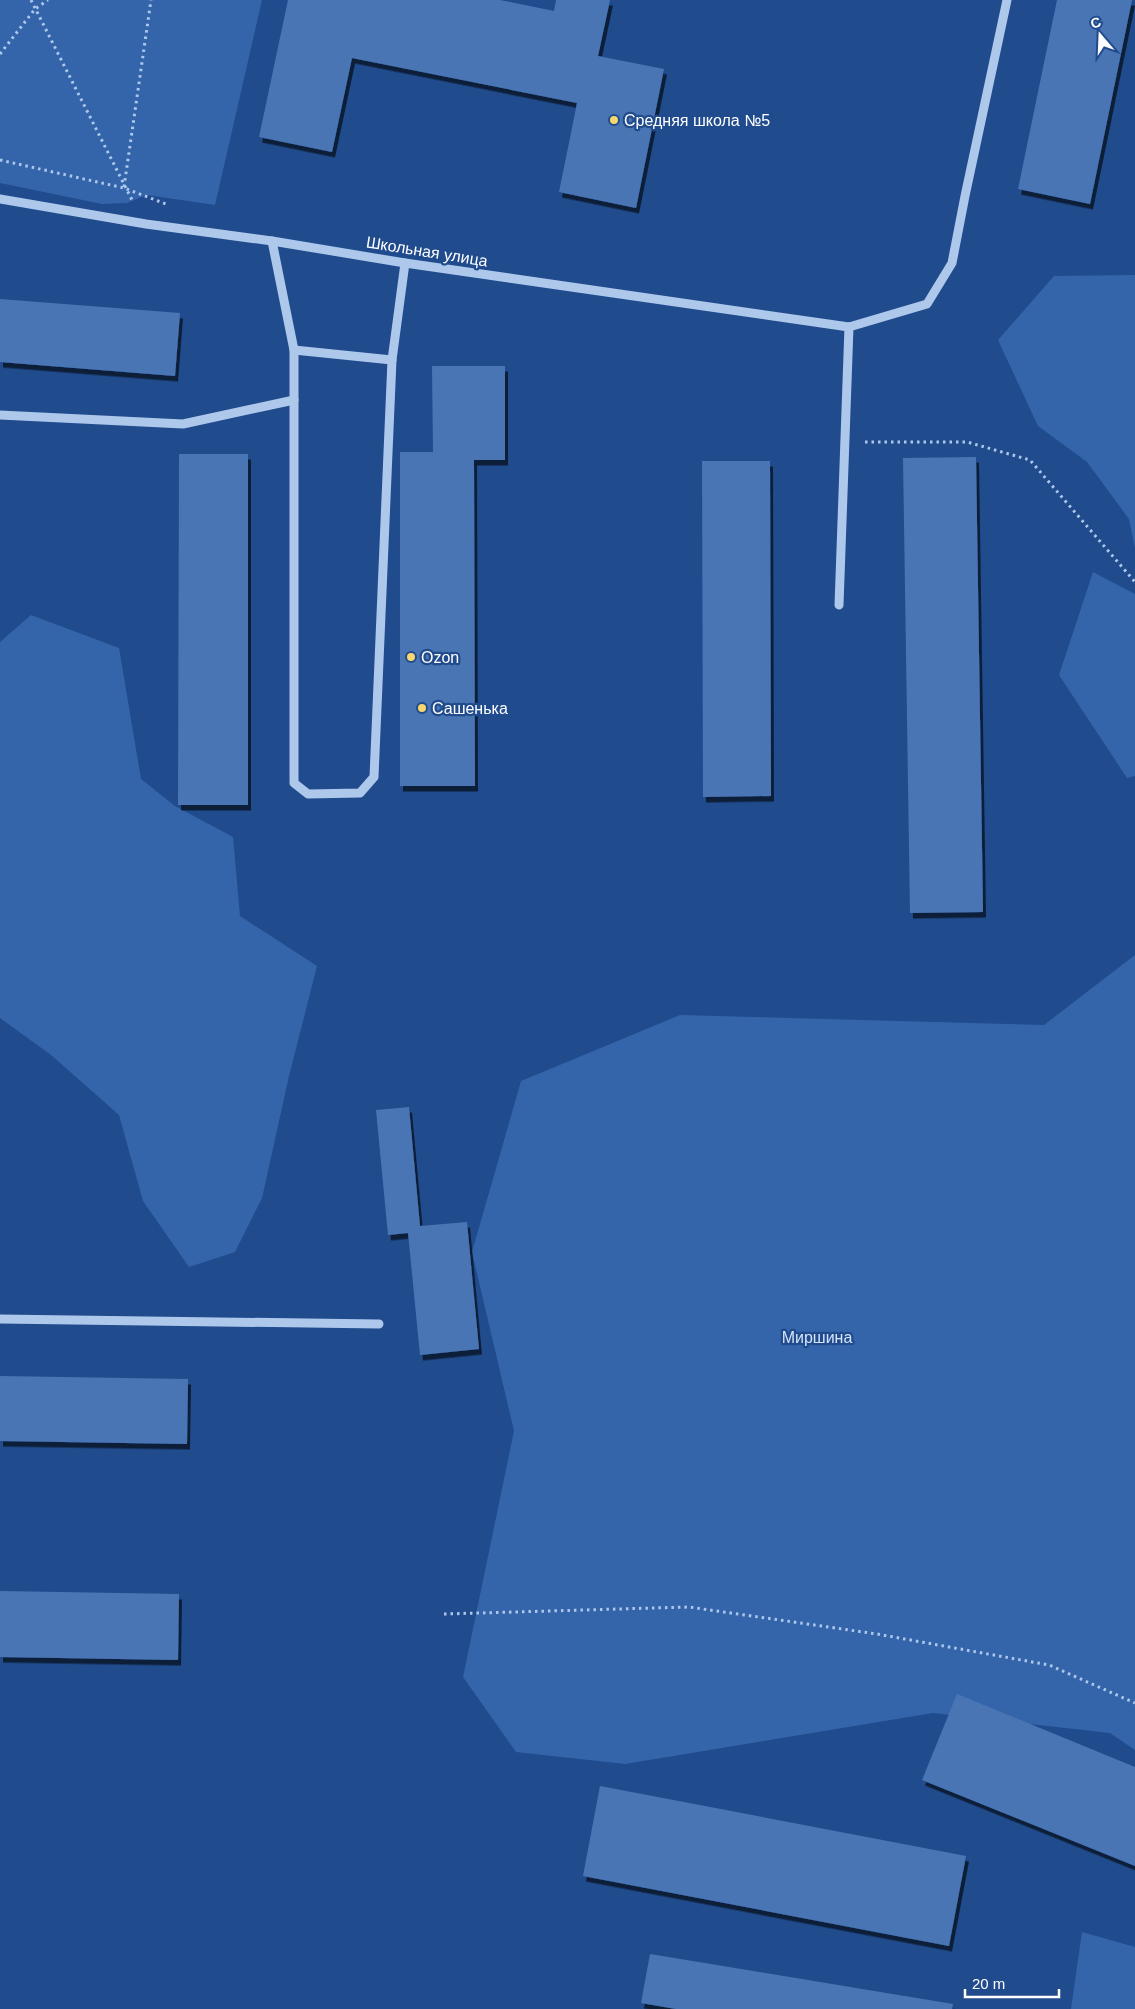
<svg xmlns="http://www.w3.org/2000/svg" width="1135" height="2009" viewBox="0 0 1135 2009" font-family="Helvetica,sans-serif">
	<style>
		.green { fill: #3465aa }
		.building { fill: #4975b4; filter: url(#shadow) }
		.lines { fill: none; stroke-linecap: round; stroke-linejoin: round }
		.path { stroke: #aec8ec; stroke-width: 3; stroke-dasharray: 2.5 4; stroke-linecap: butt }
		.minor { stroke: #aec8ec; stroke-width: 9 }
		.poi-dot { fill: #f9d76f; stroke: #204b8d; stroke-width: 2 }
		.labels { text-anchor: middle; stroke-width: 4.5; stroke-linejoin: round; paint-order: stroke }
		.poi-label { font-size: 16px; fill: #fff; stroke: #204b8d; text-anchor: start }
		.street-label { font-size: 16px; fill: #fff; stroke: #204b8d }
		.park-label { font-size: 16px; fill: #d4e3f9; stroke: #204b8d }
	</style>
	<defs>
		<filter id="shadow"><feDropShadow dx="3" dy="5.5" stdDeviation="0" flood-color="#0009"/></filter>
	</defs>
	<rect width="100%" height="100%" fill="#204b8d"/>
	<g class="green">
		<polygon points="0,0 262,0 215,205 147,195 127,203 102,204 0,183"/>
		<polygon points="1135,275 1135,548 1129,519 1087,462 1038,426 998,340 1054,276"/>
		<polygon points="1093,572 1135,594 1135,776 1127,778 1059,675"/>
		<polygon points="31,615 119,648 141,779 175,806 233,837 240,916 317,966 289,1076 262,1198 235,1252 189,1267 143,1201 119,1115 51,1055 0,1018 0,642"/>
		<polygon points="1135,955 1135,1750 1110,1733 933,1713 625,1764 516,1752 463,1677 514,1431 472,1252 521,1081 680,1015 1044,1025"/>
		<polygon points="1082,1932 1135,1947 1135,2009 1071,2009"/>
	</g>
	<g class="building">
		<polygon points="288,0 500,0 554,11 556,0 610,0 598,56 664,69 636,208 559,192 577,103 352,58 332,152 259,137"/>
		<polygon points="1057,0 1132,0 1090,204 1018,189"/>
		<polygon points="0,299 180,313 175,376 0,362"/>
		<polygon points="432,366 505,366 505,460 474,460 475,786 400,786 400,452 433,452"/>
		<polygon points="179,454 248,454 248,805 178,805"/>
		<polygon points="976,457 983,912 910,913 903,458"/>
		<polygon points="702,461 770,461 771,796 703,797"/>
		<polygon points="409,1107 420,1226 467,1222 479,1349 420,1355 408,1233 388,1235 376,1110"/>
		<polygon points="0,1376 188,1379 187,1444 0,1441"/>
		<polygon points="0,1591 179,1594 178,1660 0,1657"/>
		<polygon points="957,1694 1135,1767 1135,1866 922,1780"/>
		<polygon points="600,1786 966,1856 949,1946 583,1876"/>
		<polygon points="650,1954 953,2004 952,2009 676,2009 641,2003"/>
	</g>
	<g class="lines">
		<g class="path">
			<polyline points="31,0 132,200"/>
			<polyline points="0,54 35,9 48,0"/>
			<polyline points="0,160 124,188 166,204"/>
			<polyline points="124,187 151,0"/>
			<polyline points="865,442 967,442 1030,460 1135,582"/>
			<polyline points="444,1614 689,1607 877,1634 1049,1665 1135,1703"/>
		</g>
		<g class="minor">
			<polyline points="0,199 146,224 272,241 405,263 849,327"/>
			<polyline points="272,241 294,350 294,783 308,794 360,793 374,777 392,360 405,263"/>
			<polyline points="294,350 392,360"/>
			<polyline points="0,415 183,424 294,400"/>
			<polyline points="839,605 849,327 927,304 952,263 965,196 1007,0"/>
			<polyline points="0,1319 379,1324"/>
		</g>
	</g>
	<g class="poi-dot">
		<circle cx="614" cy="120" r="5"/>
		<circle cx="411" cy="657" r="5"/>
		<circle cx="422" cy="708" r="5"/>
	</g>
	<g class="labels">
		<g class="poi-label">
			<text x="624" y="126">Средняя школа №5</text>
			<text x="421" y="663">Ozon</text>
			<text x="432" y="714">Сашенька</text>
		</g>
		<g class="street-label">
			<text transform="translate(427 251) rotate(9)" y="6">Школьная улица</text>
		</g>
		<g class="park-label">
			<text x="817" y="1343">Миршина</text>
		</g>
	</g>
	<g transform="translate(1100 35) rotate(341)" stroke="#204b8d" stroke-width="4" paint-order="stroke">
	<path d="M0-4L9 19L0 12L-9 19Z" fill="#ffffff"/>
	<text y="-8" font-size="14" font-weight="bold" text-anchor="middle" fill="#ffffff">С</text>
	</g>
	<path d="M965 1989v8h94v-8" fill="none" stroke="#ffffff" stroke-width="2.5"/>
	<text x="972" y="1989" font-size="15" fill="#ffffff" stroke="#204b8d" stroke-width="4" paint-order="stroke">20 m</text>
</svg>
